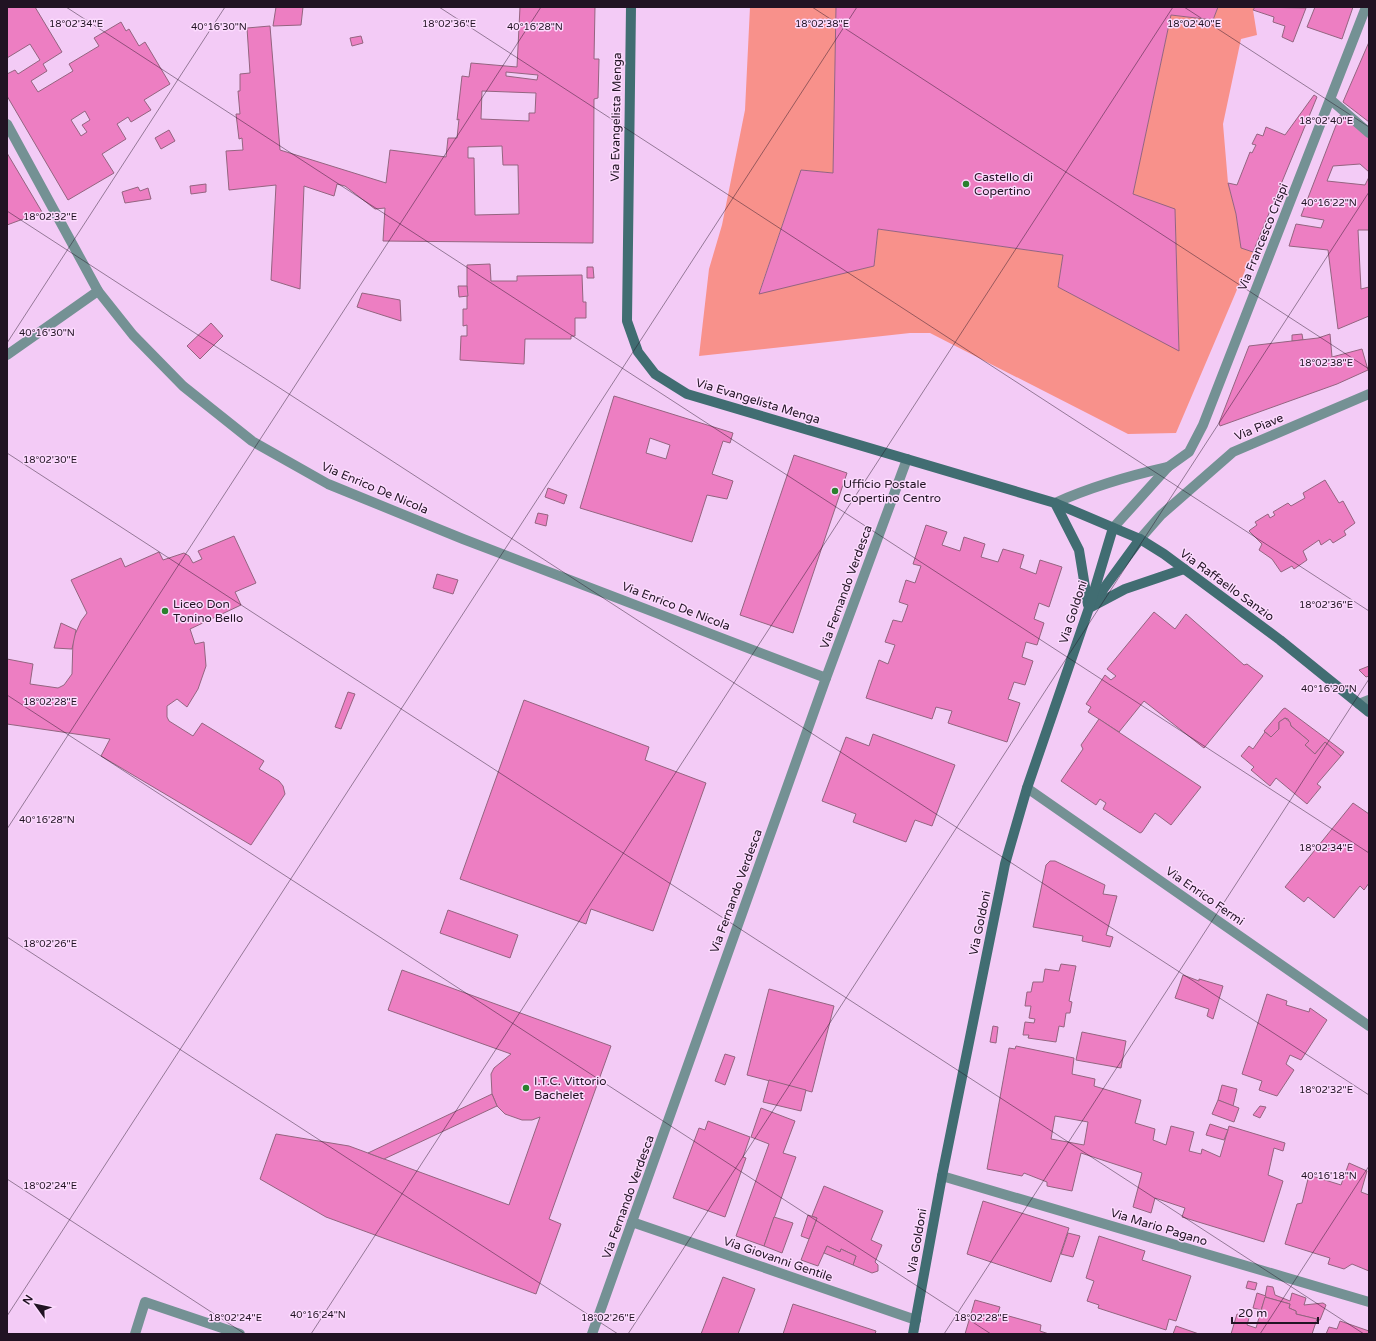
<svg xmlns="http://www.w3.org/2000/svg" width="1376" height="1341" viewBox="0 0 1376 1341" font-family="'Varela Round',sans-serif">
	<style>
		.green { fill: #f8918b }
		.building { fill: #ed7ec2; stroke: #946480; fill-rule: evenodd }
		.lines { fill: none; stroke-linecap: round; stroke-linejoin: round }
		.lane { stroke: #749194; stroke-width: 10 }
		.street { stroke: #749194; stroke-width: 10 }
		.secondary { stroke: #416d72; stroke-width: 10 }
		.ticks { fill: none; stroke: #211323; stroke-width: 1; stroke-opacity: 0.45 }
		.poi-dot { fill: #2a802e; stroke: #fcdbfe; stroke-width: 1.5 }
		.labels { text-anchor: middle; stroke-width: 3; stroke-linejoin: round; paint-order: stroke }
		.street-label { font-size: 12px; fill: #211323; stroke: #fcdbfe }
		.poi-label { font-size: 12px; fill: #211323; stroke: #fcdbfe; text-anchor: start }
		.ticks-label { font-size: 10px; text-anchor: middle; fill: #211323; stroke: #fcdbfe; stroke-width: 3; stroke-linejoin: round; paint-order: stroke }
	</style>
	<rect width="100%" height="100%" fill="#f3cbf6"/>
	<polygon class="green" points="750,7 836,7 833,173 801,170 759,293 874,266 878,229 1063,255 1058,287 1179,350 1175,210 1133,194 1171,15 1213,20 1218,7 1255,7 1253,10 1257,35 1241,39 1223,124 1228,183 1236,214 1241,247 1253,252 1176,433 1128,434 930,333 910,333 699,356 709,269 722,225 745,110"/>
	<g class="building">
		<path d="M7 7H35L62 52 43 64 47 71 31 81 38 92 73 71 69 64 99 46 94 38 121 22 126 31 129 29 139 46 145 42 170 84 144 100 151 110 131 122 128 117 117 124 126 139 102 154 114 173 68 200 7 96V74L15 70 18 74 40 60 30 44 7 58ZM85 111 90 120 82 125 87 132 81 136 71 120Z"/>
		<polygon points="276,7 303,7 301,25 273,26"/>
		<path d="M520 7H595L594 59H599L598 98 594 99 593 243 383 241 385 208 375 209 345 186 337 184 334 196 304 186 300 289 271 280 276 185 229 190 226 151 243 150 242 138 239 139 236 114H240L238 91H240V74L250 73 247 28 270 26 280 150 386 183 390 150 446 157 448 138H457L459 119 457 120 462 76 469 77 471 63 517 67ZM506 72 538 75 537 80 506 76ZM482 91 536 93 535 113H529V121L481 119ZM502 146 503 165H518L519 214 475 215 474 158H468V147Z"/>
		<polygon points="836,7 1218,7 1213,20 1171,15 1133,194 1175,209 1179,351 1058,287 1063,255 878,229 874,266 759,294 801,170 833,173"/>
		<polygon points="1255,7 1306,8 1293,42 1282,37 1285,26 1273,22 1274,17 1253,10"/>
		<polygon points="1315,7 1353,7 1342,39 1307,27"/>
		<polygon points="361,36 363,43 352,46 350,38"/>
		<polygon points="1369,42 1369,122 1343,102"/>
		<polygon points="1314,95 1317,97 1253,252 1241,248 1236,214 1228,183 1237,185 1250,152 1252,153 1256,145 1252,144 1257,134 1263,136 1266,127 1285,135"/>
		<polygon points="1340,115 1361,129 1369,138 1369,172 1360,164 1333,166 1327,181 1365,185 1369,177 1369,230 1358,230 1361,289 1369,287 1369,316 1338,329 1328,250 1289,246 1296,224 1321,228 1324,220 1301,216"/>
		<polygon points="169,130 175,141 161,149 155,138"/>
		<polygon points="7,153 42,212 7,225"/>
		<polygon points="206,184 206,192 191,194 190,186"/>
		<polygon points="138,187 140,191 148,188 151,199 125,203 122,192"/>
		<polygon points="490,264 491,281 517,281 517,276 582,275 583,302 586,302 586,318 575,318 575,336 571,336 571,339 525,339 524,364 460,360 461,336 467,336 467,325 463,326 463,309 467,309 467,265"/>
		<polygon points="587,267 593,267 594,278 587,278"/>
		<polygon points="458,286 467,286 468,296 459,297"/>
		<polygon points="362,293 400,300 401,321 357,307"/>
		<polygon points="211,323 223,336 200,359 187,346"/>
		<polygon points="1302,334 1303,340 1292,341 1292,335"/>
		<polygon points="1330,334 1332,357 1362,349 1368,370 1337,384 1220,426 1219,423 1249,346 1318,338"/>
		<path d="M614 396 733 433 730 443 723 441 712 474 733 481 727 499 707 495 692 542 580 508ZM650 438 670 445 666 459 646 453Z"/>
		<polygon points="794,455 847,473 793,633 740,615"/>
		<polygon points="1325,480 1339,503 1343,501 1355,523 1344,531 1346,535 1333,543 1330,539 1321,545 1319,540 1303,551 1307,560 1294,569 1292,566 1281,572 1272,559 1259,550 1262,544 1249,531 1250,530 1257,525 1255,522 1268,514 1270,518 1275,515 1273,512 1288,503 1291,506 1305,498 1303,493"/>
		<polygon points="548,488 567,495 564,504 545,497"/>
		<polygon points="538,513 548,515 546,526 535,523"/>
		<polygon points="926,525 947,532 942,545 960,551 964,537 985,544 981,557 998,562 1003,549 1024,555 1020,568 1036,574 1040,560 1062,567 1049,607 1039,603 1034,619 1044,623 1037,645 1026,642 1022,657 1033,661 1025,685 1014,682 1008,699 1020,703 1007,742 948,723 952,711 936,707 932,719 866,698 879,660 888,664 895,645 885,642 893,620 902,622 908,605 899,602 906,580 915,583 921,566 913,564"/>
		<polygon points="234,536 256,583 235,592 241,605 190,629 195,644 204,642 206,666 198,689 187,707 177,699 167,706 167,717 169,721 193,736 202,723 264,761 259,769 279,781 283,786 285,794 251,845 101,756 110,739 7,724 7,659 33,664 30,684 58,688 64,685 72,674 73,639 81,621 87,613 71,580 121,558 125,567 159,552 163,560 184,553 189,556 193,563 202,559 198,551"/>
		<polygon points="437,574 458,580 453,594 433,588"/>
		<polygon points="1154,612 1175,629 1186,614 1244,665 1247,664 1263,676 1204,748 1144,701 1119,732 1088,712 1091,707 1086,704 1105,675 1111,680 1116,676 1107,669"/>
		<polygon points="61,623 76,630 72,649 54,648"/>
		<polygon points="1369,666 1369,676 1366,677 1359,670"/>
		<polygon points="348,692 355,694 341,729 335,727"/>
		<polygon points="524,700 649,747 645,760 706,783 653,931 591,909 586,924 460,879"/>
		<polygon points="1285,708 1344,752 1341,756 1325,742 1315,754 1305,745 1309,741 1291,726 1288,719 1285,718 1279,722 1279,729 1271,737 1265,732 1264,731 1283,709"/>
		<polygon points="1285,718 1290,722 1291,726 1309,741 1305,745 1315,754 1325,742 1341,756 1317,784 1321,787 1307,804 1276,778 1270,786 1251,770 1254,767 1241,756 1249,746 1253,749 1265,732 1271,737 1279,729 1279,722"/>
		<polygon points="1099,719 1201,787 1171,825 1155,813 1142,832 1140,833 1103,809 1106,803 1100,799 1096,805 1061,781 1083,749 1081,745"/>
		<polygon points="873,734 955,765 932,826 915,820 906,842 853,822 856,814 822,801 846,737 869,746"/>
		<polygon points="1353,803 1369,814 1369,883 1364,890 1360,886 1334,918 1308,897 1304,902 1285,887"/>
		<polygon points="1050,861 1055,861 1105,885 1103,894 1117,896 1106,935 1113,937 1110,947 1082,941 1083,936 1033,927 1046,865"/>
		<polygon points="448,910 518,935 510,958 440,933"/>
		<polygon points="1061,964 1076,966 1069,1001 1072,1002 1070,1013 1066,1013 1064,1027 1059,1026 1056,1042 1028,1038 1029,1035 1023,1035 1025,1022 1034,1023 1035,1019 1029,1018 1031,1006 1025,1006 1027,992 1031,992 1033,982 1043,982 1045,969 1059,971"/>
		<polygon points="402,970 611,1046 549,1219 561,1224 536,1294 326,1217 260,1179 276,1134 349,1146 509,1205 540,1117 532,1120 522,1120 505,1114 497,1106 492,1094 491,1074 494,1068 511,1054 388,1010"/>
		<polygon points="1183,975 1199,981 1199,979 1223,986 1213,1019 1207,1016 1209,1009 1175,998"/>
		<polygon points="769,989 834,1006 812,1092 747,1075"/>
		<polygon points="1267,994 1287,1001 1286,1005 1309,1012 1310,1008 1327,1020 1301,1060 1290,1055 1286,1064 1294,1070 1277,1096 1259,1090 1262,1081 1242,1074"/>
		<polygon points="993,1026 998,1027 996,1043 990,1042"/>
		<polygon points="1082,1032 1126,1041 1121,1068 1076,1060"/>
		<path d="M1016 1046 1074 1058 1072 1074 1095 1079 1094 1086 1141 1100 1135 1123 1155 1129 1153 1140 1166 1145 1171 1126 1194 1132 1189 1151 1201 1154 1202 1149 1220 1157 1229 1126 1285 1143 1283 1151 1274 1148 1268 1175 1283 1181 1264 1242 1182 1217 1185 1208 1155 1198 1151 1213 1133 1207 1142 1173 1081 1153 1072 1191 1047 1186V1182L1024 1173 1022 1176 987 1169 1009 1048 1015 1049ZM1055 1116 1088 1122 1084 1145 1051 1139Z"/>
		<polygon points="725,1054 735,1057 725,1085 715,1081"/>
		<polygon points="769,1080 806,1090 801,1111 763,1102"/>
		<polygon points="1222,1085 1237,1089 1233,1106 1218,1100"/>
		<polygon points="492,1094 497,1106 384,1159 368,1153"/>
		<polygon points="1218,1100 1239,1108 1234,1122 1212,1114"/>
		<polygon points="1260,1106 1266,1107 1260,1118 1253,1115"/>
		<polygon points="761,1108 795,1121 783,1153 796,1157 764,1246 736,1236 769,1144 751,1137"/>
		<polygon points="708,1121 750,1137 743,1157 746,1158 725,1217 673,1198 699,1128 705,1130"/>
		<polygon points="1210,1124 1228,1130 1224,1140 1206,1135"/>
		<polygon points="1349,1163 1367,1171 1361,1192 1369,1195 1369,1271 1352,1264 1344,1269 1328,1264 1330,1258 1285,1244 1297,1204 1302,1203 1309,1175 1341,1185"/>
		<polygon points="824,1186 883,1211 871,1240 882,1245 875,1262 878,1265 878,1271 872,1273 853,1265 856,1256 841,1249 840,1252 827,1246 818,1266 801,1260 817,1218 812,1216"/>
		<polygon points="983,1201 1069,1228 1051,1282 967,1254"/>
		<polygon points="808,1215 817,1218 809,1239 801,1236"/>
		<polygon points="774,1217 793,1223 782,1253 764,1246"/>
		<polygon points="1068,1233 1080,1236 1073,1257 1061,1254"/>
		<polygon points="1099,1236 1145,1251 1142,1260 1191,1276 1176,1321 1169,1319 1166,1330 1098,1308 1099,1305 1087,1301 1094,1281 1086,1278"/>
		<polygon points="827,1246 840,1252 841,1249 856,1256 853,1265 824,1253"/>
		<polygon points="723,1277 755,1289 738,1334 701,1334"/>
		<polygon points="1248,1281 1257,1283 1255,1290 1246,1288"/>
		<polygon points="1267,1286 1273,1287 1275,1295 1290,1301 1292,1293 1306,1298 1304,1305 1323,1303 1326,1305 1320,1320 1296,1314 1296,1311 1289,1308 1290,1304 1265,1297"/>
		<polygon points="1257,1293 1266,1296 1261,1310 1253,1308"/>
		<polygon points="1265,1297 1290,1304 1289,1308 1296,1311 1296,1314 1317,1319 1312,1334 1231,1334 1237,1314 1249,1318 1247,1325 1256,1328"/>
		<polygon points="975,1300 1000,1307 998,1313 1041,1325 1040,1331 1049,1334 965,1334"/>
		<polygon points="793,1304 876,1331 875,1334 783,1334"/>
		<polygon points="1340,1321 1369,1331 1369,1334 1326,1334 1329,1327 1337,1329"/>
		<polygon points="1176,1326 1199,1334 1173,1334"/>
	</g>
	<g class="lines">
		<polyline class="lane" points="135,1334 145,1302 240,1334"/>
		<g class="street">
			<polyline points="1331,100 1369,133"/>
			<polyline points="7,124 98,291 133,335 183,386 252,441 328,484 463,539 826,678"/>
			<polyline points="7,355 98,291"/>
			<path d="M1055 503C1093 486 1128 476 1168 467"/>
			<polyline points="1113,528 1168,467 1189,452 1203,425 1366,7"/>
			<polyline points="1140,539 1161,515 1233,452 1369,394"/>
			<polyline points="1359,704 1369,700"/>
			<polyline points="1027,788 1369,1026"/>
			<polyline points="942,1176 1369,1302"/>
			<polyline points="632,1222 916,1320"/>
			<polyline points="592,1334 826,678 907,459"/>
		</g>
		<g class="secondary">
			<polyline points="631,7 627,321 638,352 655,374 687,394 1055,503 1140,539 1164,554 1280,640 1369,712"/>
			<polyline points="1055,503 1079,550 1088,605"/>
			<polyline points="1094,602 1140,539"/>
			<polyline points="1089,608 1125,589 1184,569"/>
			<polyline points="913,1334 942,1176 1005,864 1027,788 1089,608 1113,528"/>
		</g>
	</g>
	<path class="ticks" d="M66 7 1369 853M439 7 1369 611M812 7 1369 369M1184 7 1369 127M7 211 1369 1095M7 343 225 7M7 453 1364 1334M7 695 991 1334M7 829 541 7M7 937 618 1334M7 1179 245 1334M7 1316 857 7M311 1334 1173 7M628 1334 1369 192M944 1334 1369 679M1260 1334 1369 1166"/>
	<g class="poi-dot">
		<circle cx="966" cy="184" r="4"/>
		<circle cx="835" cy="491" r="4"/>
		<circle cx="165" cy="611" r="4"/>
		<circle cx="526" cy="1088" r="4"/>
	</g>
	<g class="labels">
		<g class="street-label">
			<text transform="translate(616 117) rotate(-89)" y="4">Via Evangelista Menga</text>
			<text transform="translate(1263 237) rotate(-68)" y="4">Via Francesco Crispi</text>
			<text transform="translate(758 401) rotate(17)" y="4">Via Evangelista Menga</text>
			<text transform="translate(1259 427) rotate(-23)" y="4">Via Piave</text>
			<text transform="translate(375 488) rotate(23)" y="4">Via Enrico De Nicola</text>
			<text transform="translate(1227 585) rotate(36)" y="4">Via Raffaello Sanzio</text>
			<text transform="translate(846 587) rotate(-70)" y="4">Via Fernando Verdesca</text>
			<text transform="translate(676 606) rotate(21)" y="4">Via Enrico De Nicola</text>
			<text transform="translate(1073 612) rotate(-72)" y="4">Via Goldoni</text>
			<text transform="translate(736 891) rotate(-70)" y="4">Via Fernando Verdesca</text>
			<text transform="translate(1205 896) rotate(35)" y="4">Via Enrico Fermi</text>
			<text transform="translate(980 923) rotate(-78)" y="4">Via Goldoni</text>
			<text transform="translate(628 1197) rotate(-70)" y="4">Via Fernando Verdesca</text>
			<text transform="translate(1159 1227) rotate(17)" y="4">Via Mario Pagano</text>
			<text transform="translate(917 1241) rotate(-80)" y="4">Via Goldoni</text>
			<text transform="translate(778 1259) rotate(19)" y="4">Via Giovanni Gentile</text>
		</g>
		<g class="poi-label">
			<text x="974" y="181">Castello di<tspan x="974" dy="14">Copertino</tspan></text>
			<text x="843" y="488">Ufficio Postale<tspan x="843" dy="14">Copertino Centro</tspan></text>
			<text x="173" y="608">Liceo Don<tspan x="173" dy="14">Tonino Bello</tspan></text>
			<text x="534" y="1085">I.T.C. Vittorio<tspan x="534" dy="14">Bachelet</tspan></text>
		</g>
	</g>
	<g class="ticks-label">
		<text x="76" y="27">18°02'34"E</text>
		<text x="449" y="27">18°02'36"E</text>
		<text x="822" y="27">18°02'38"E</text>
		<text x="1194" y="27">18°02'40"E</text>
		<text x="219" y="30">40°16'30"N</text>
		<text x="535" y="30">40°16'28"N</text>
		<text x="1326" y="124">18°02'40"E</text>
		<text x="1329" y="206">40°16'22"N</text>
		<text x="50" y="220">18°02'32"E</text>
		<text x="47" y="336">40°16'30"N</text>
		<text x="1326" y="366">18°02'38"E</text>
		<text x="50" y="463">18°02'30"E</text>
		<text x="1326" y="608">18°02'36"E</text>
		<text x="1329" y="692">40°16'20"N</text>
		<text x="50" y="705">18°02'28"E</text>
		<text x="47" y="823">40°16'28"N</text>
		<text x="1326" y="851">18°02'34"E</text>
		<text x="50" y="947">18°02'26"E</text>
		<text x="1326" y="1093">18°02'32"E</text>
		<text x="1329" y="1179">40°16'18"N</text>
		<text x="50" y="1189">18°02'24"E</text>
		<text x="318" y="1318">40°16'24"N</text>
		<text x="235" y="1321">18°02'24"E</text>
		<text x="608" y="1321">18°02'26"E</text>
		<text x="981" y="1321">18°02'28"E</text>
	</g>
	<rect width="1376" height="1341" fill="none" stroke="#211323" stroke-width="16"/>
	<g transform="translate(36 1305) rotate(303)" stroke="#fcdbfe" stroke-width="3" paint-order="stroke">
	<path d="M0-3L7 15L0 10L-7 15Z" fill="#211323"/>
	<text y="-6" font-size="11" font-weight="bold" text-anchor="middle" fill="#211323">N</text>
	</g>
	<path d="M1232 1317v6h86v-6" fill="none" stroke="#211323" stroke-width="2"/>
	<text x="1238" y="1317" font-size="12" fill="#211323" stroke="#fcdbfe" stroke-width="3" paint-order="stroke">20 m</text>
</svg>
